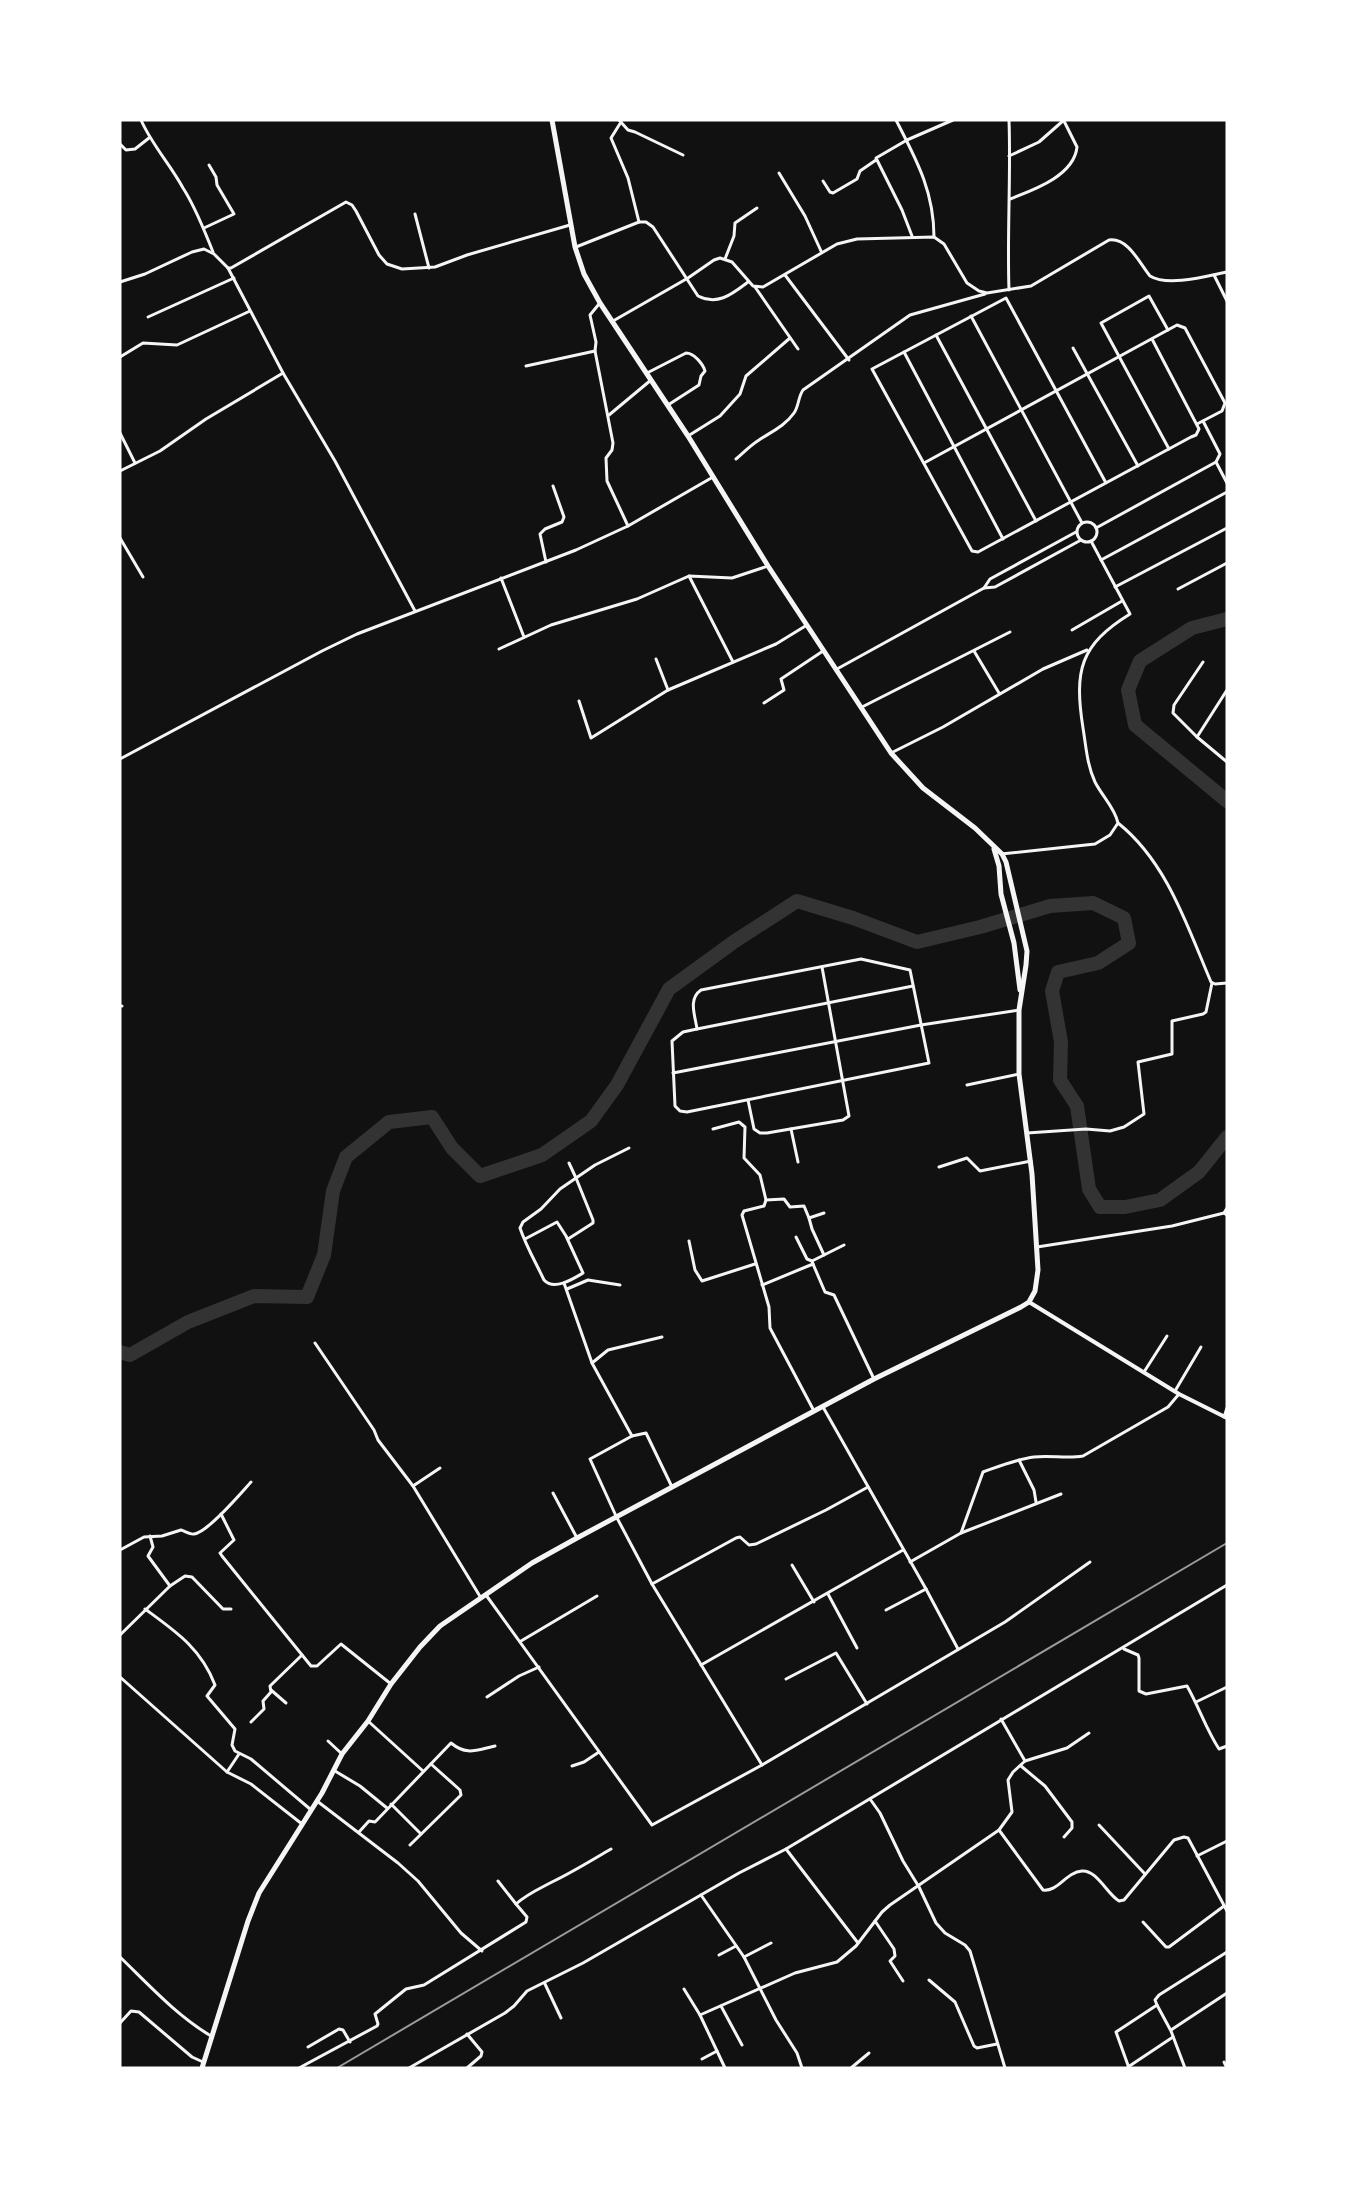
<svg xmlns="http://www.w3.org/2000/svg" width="1347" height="2188" viewBox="0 0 1347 2188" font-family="'Exo 2',sans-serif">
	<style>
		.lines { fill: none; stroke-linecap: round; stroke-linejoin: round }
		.river { stroke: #333; stroke-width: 14 }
		.minor { stroke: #f5f5f5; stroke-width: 3 }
		.tertiary { stroke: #f5f5f5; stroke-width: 4 }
		.primary { stroke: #f5f5f5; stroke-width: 5 }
		.rail { stroke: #9a9a9a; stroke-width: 2 }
	</style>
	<rect width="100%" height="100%" fill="#111"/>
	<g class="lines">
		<g class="river">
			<polyline points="1227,619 1192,628 1140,661 1128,690 1135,725 1227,801"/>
			<polyline points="120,1352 130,1355 188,1322 254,1296 307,1297 324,1255 333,1191 346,1157 389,1122 432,1117 452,1148 480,1176 542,1155 591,1121 617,1085 669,989 735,941 797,901 853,918 917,942 980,927 1050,906 1093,903 1124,918 1129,943 1098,963 1058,972 1052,991 1061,1042 1060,1080 1077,1106 1089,1189 1100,1207 1125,1207 1160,1200 1199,1172 1227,1137"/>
		</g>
		<g class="minor">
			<path d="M141 120C152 145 170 164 183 188 196 208 204 230 213 252"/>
			<polyline points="619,120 628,130 635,132 683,155"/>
			<path d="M896 120C916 159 934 191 934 237"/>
			<path d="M1009 120C1011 177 1007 233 1009 290"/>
			<polyline points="621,122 611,138 628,178 639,222"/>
			<polyline points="120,144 126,150 135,149 149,138"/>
			<polyline points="1009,156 1039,142 1064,120"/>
			<polyline points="779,173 805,216 821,251"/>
			<polyline points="823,181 830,192 833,193 857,179 860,171 876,160"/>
			<path d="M1010 199C1033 190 1074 176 1077 147L1064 121"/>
			<polyline points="415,214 429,268"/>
			<polyline points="204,228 234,214 217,185 216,177 209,165"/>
			<polyline points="912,236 902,210 876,158 907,140 953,120"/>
			<path d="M576 247 639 222H646L653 227 698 296C718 306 732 294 748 282"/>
			<polyline points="725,259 734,236 735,223 757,208"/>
			<polyline points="228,268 283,373 335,461 415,611"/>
			<polyline points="785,275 849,360"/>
			<polyline points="1214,275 1227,301"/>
			<polyline points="120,282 145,274 192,252 204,249 214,254 228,268 231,268 346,202 352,205 356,211 379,255 387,264 402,269 435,267 467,255 570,225"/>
			<polyline points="755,287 798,349"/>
			<polyline points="599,304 590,315 596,342 595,351 613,443 612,450 606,458 607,481 628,526"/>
			<polyline points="971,316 1082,523"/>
			<polyline points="148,317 234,278"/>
			<path d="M613 321 688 278 714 260 720 258 732 262 753 286 763 287 837 244 857 239 934 237 944 244 967 283 979 291 987 293 1031 286 1109 240C1128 237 1140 264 1150 276 1168 287 1207 276 1227 272"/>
			<polyline points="1168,330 1149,296 1101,323 1169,449"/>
			<polyline points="936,335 1036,521"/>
			<polyline points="1073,348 1138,466"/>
			<polyline points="904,352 1003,539"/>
			<polyline points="120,357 143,343 177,345 250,311"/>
			<polyline points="526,366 595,351"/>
			<path d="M647 373 686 353C694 353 703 364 705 371L701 376 699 385 668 405"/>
			<polyline points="609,415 651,380"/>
			<polyline points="1203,421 1220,454 1216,462 1227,483"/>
			<polyline points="120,433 135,463"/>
			<polyline points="688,436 720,416 740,394 746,376 790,338"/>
			<path d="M736 459C744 452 751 445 759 440 771 432 785 426 794 413 799 406 798 397 803 390L910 315 985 294"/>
			<polyline points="924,463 1177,325 1185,328 1225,403 1222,411 1197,424"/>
			<polyline points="120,471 160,451 206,419 283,373"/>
			<polyline points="1106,483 1006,298 872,369 972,551 978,552 1191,437 1196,435 1199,429 1152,339"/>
			<circle cx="1087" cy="532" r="10"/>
			<polyline points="1096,528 1216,462"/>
			<polyline points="120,538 143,577"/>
			<polyline points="1101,560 1227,492"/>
			<polyline points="546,562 540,534 545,529 562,522 564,517 553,486"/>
			<polyline points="689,576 733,662"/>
			<polyline points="501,578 524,637"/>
			<polyline points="1115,587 1227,528"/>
			<polyline points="984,588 995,587 1081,540"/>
			<polyline points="1178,589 1227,563"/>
			<polyline points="1072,630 1122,601"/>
			<polyline points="499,649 551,625 637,599 689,576 732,578 768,566"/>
			<polyline points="974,651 999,693"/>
			<polyline points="656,659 668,690"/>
			<polyline points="1203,662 1174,705 1173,713 1197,737 1227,762"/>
			<polyline points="837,669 984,588 990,579 1076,532"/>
			<polyline points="579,701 591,738 668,690 776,644 807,625"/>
			<polyline points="764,703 784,690 781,679 823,651"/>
			<polyline points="862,707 1010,632"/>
			<polyline points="1197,737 1227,690"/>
			<polyline points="891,753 943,727 1043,669 1087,650"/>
			<polyline points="120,759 322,651 357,634 576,550 628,526 713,477"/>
			<path d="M1118 823C1167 862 1187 926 1211 982L1215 984 1227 983"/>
			<path d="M1001 854 1095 844 1110 835 1118 823C1115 808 1102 796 1095 782 1087 765 1086 746 1083 728 1074 670 1080 645 1130 614L1091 541"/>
			<path d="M861 959 910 970 929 1063 687 1112 680 1111 675 1106 672 1041 683 1032 697 1029C695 1015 688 999 701 990Z"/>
			<polyline points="120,1006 122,1006"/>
			<polyline points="697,1029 913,986"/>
			<polyline points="673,1073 921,1025 1019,1010"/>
			<polyline points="967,1085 1019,1074"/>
			<polyline points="748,1100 754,1129 760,1133 767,1133 843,1120 849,1116 822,967"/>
			<polyline points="713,1129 739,1122 745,1127 744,1158 760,1175 766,1200 764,1206 744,1211 742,1215 769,1307 770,1328 814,1411"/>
			<polyline points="791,1129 798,1162"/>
			<polyline points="1027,1133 1086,1129 1110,1131 1124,1127 1144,1114 1138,1062 1172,1054 1172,1021 1203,1014 1206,1012 1212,983"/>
			<polyline points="939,1167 967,1158 980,1171 1031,1161"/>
			<polyline points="766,1200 784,1199 790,1207 804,1206 809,1218 824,1213"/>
			<polyline points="1224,1213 1227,1208"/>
			<polyline points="809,1218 812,1229 824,1255"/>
			<polyline points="796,1237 807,1259 812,1261"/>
			<path d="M525 1239 557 1222 566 1236 583 1273C573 1279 554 1291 544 1280 536 1263 526 1246 520 1228L523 1222 541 1209 560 1189 576 1178 569 1163"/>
			<polyline points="568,1239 593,1223 593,1220 576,1178 595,1165 629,1148"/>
			<polyline points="689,1241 695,1270 702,1281 755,1264"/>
			<polyline points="1037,1247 1172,1226 1224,1213 1227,1215"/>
			<polyline points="813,1264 825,1292 834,1295 874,1379"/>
			<polyline points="564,1283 592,1363 632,1436"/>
			<polyline points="762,1285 813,1264 812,1261 844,1245"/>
			<polyline points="567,1289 588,1280 620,1285"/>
			<polyline points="315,1343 374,1430 378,1440 413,1486 481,1598"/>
			<polyline points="592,1363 608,1350 662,1337"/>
			<polyline points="1144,1372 1167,1336"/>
			<polyline points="1175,1391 1201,1347"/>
			<polyline points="823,1407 926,1589 958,1649"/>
			<polyline points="1224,1417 1227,1408"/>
			<polyline points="1019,1460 1034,1490 1036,1502"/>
			<polyline points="413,1486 440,1468"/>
			<polyline points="672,1487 646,1433 632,1436 590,1459 616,1516 652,1584 762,1765"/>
			<polyline points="553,1493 577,1538"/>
			<polyline points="221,1514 234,1540 220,1553 222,1556 311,1666 317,1666 341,1644 391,1684"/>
			<path d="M961 1533 983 1472C1000 1466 1017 1459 1034 1457 1051 1455 1067 1459 1083 1456L1168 1407 1179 1394"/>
			<polyline points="150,1536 153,1547 148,1556 170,1586 185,1576 192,1577 223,1609 231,1609"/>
			<path d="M120 1550 144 1537 162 1536 181 1530C185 1531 190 1535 194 1534 207 1533 241 1493 251 1482"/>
			<polyline points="910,1562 961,1533 1061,1494"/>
			<polyline points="792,1565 814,1602"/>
			<polyline points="652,1584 736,1538 740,1537 749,1545 756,1544 826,1510 868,1487"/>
			<polyline points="828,1594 857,1648"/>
			<polyline points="486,1595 652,1825 762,1765 1005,1622 1090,1562"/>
			<path d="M145 1609C175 1631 201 1648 215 1685L207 1696 235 1729 232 1745 235 1751 251 1759 310 1809"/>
			<polyline points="886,1610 926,1589"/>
			<polyline points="120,1635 170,1586"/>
			<polyline points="521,1641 597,1596"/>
			<path d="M1124 1649 1138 1655 1139 1658V1691L1146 1694 1187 1686C1199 1707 1206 1729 1219 1749L1227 1746"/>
			<polyline points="701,1665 903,1550"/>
			<polyline points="120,1677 227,1772 251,1784 302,1824"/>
			<polyline points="786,1679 836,1653 867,1704"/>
			<polyline points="271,1690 286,1703"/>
			<polyline points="487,1697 519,1676 539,1667"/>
			<polyline points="1196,1702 1227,1687"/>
			<polyline points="368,1721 423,1771"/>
			<polyline points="251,1722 264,1709 263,1701 271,1692 270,1686 302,1655"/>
			<polyline points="328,1741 342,1754"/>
			<polyline points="1025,1761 1067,1748 1089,1733"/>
			<polyline points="572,1766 584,1762 599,1752"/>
			<polyline points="1021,1766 1045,1786 1072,1822 1072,1828 1064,1837"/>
			<polyline points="335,1771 360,1786 387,1808"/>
			<polyline points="227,1772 239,1754"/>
			<polyline points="870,1799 880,1813 903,1861 919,1887 936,1923 945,1933 965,1945 970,1951 1005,2068"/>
			<polyline points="317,1801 398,1863 418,1881 461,1933 482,1951"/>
			<polyline points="391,1804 421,1834"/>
			<polyline points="1099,1825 1145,1874"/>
			<path d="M999 1830 1043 1890C1058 1892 1066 1872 1082 1871 1097 1870 1107 1894 1119 1901L1124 1900 1174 1840 1184 1837 1188 1838 1227 1911"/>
			<path d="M359 1832 369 1821 375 1822 377 1820 451 1743C467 1756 476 1750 495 1746"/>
			<polyline points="410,1845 461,1795 460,1790 431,1764"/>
			<polyline points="786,1849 858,1943"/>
			<polyline points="1197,1856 1227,1841"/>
			<polyline points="498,1881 516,1904"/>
			<polyline points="701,1895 744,1957 776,2020 797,2053 802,2068"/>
			<polyline points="875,1921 894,1949 895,1956 890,1961 903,1981"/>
			<polyline points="1143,1922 1166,1947 1169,1947 1224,1906"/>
			<polyline points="719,1955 736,1946"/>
			<path d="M120 1957C149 1985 176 2015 211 2036"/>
			<polyline points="744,1957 771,1943"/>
			<polyline points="929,1980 955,2002 974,2046 977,2048 997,2044"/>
			<polyline points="545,1984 561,2018"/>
			<polyline points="684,1989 700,2015 725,2068"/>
			<polyline points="1157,2005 1155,2000 1159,1995 1227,1952"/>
			<polyline points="721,2006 742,2045"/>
			<polyline points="700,2015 795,1973 837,1962 856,1946 882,1912 890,1905 999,1830 1012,1812 1008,1780 1013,1772 1025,1761 1001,1719"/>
			<polyline points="120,2023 131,2011 139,2012 192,2057 203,2062"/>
			<polyline points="1171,2030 1227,1993"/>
			<polyline points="467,2034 482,2052 481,2056 467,2068"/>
			<polyline points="308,2047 339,2029 343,2030 350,2042"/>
			<polyline points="702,2059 717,2051"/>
			<polyline points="1224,2062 1227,2068"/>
			<polyline points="1128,2067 1173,2037"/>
			<path d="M299 2068 377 2026 378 2024 375 2014 406 1989 424 1985 526 1922 527 1917 516 1904C527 1894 539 1889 552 1882 573 1872 592 1860 611 1849"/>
			<polyline points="409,2068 505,2013 514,2006 527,1991 583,1963 739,1873 786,1849 1227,1585"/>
			<polyline points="851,2068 869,2053"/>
			<polyline points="1129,2068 1116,2032 1157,2005 1171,2031 1185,2068"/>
		</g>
		<polyline class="tertiary" points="1029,1302 1179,1394 1227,1418"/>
		<g class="primary">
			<polyline points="994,849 999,866 1001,894 1014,943 1020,990"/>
			<polyline points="202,2068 248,1921 259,1893 322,1793 342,1754 368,1721 391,1684 420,1647 440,1626 532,1563 577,1538 874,1379 1021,1307 1029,1302 1035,1291 1038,1270 1032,1174 1019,1074 1019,1010 1026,965 1027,951 1006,862 1002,854 975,828 923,788 891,753 768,566 688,436 600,303 584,274 575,247 552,120"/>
		</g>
		<polyline class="rail" points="337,2068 1227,1543"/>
	</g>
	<rect width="1347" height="2188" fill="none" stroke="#ffffff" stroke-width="243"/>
</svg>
